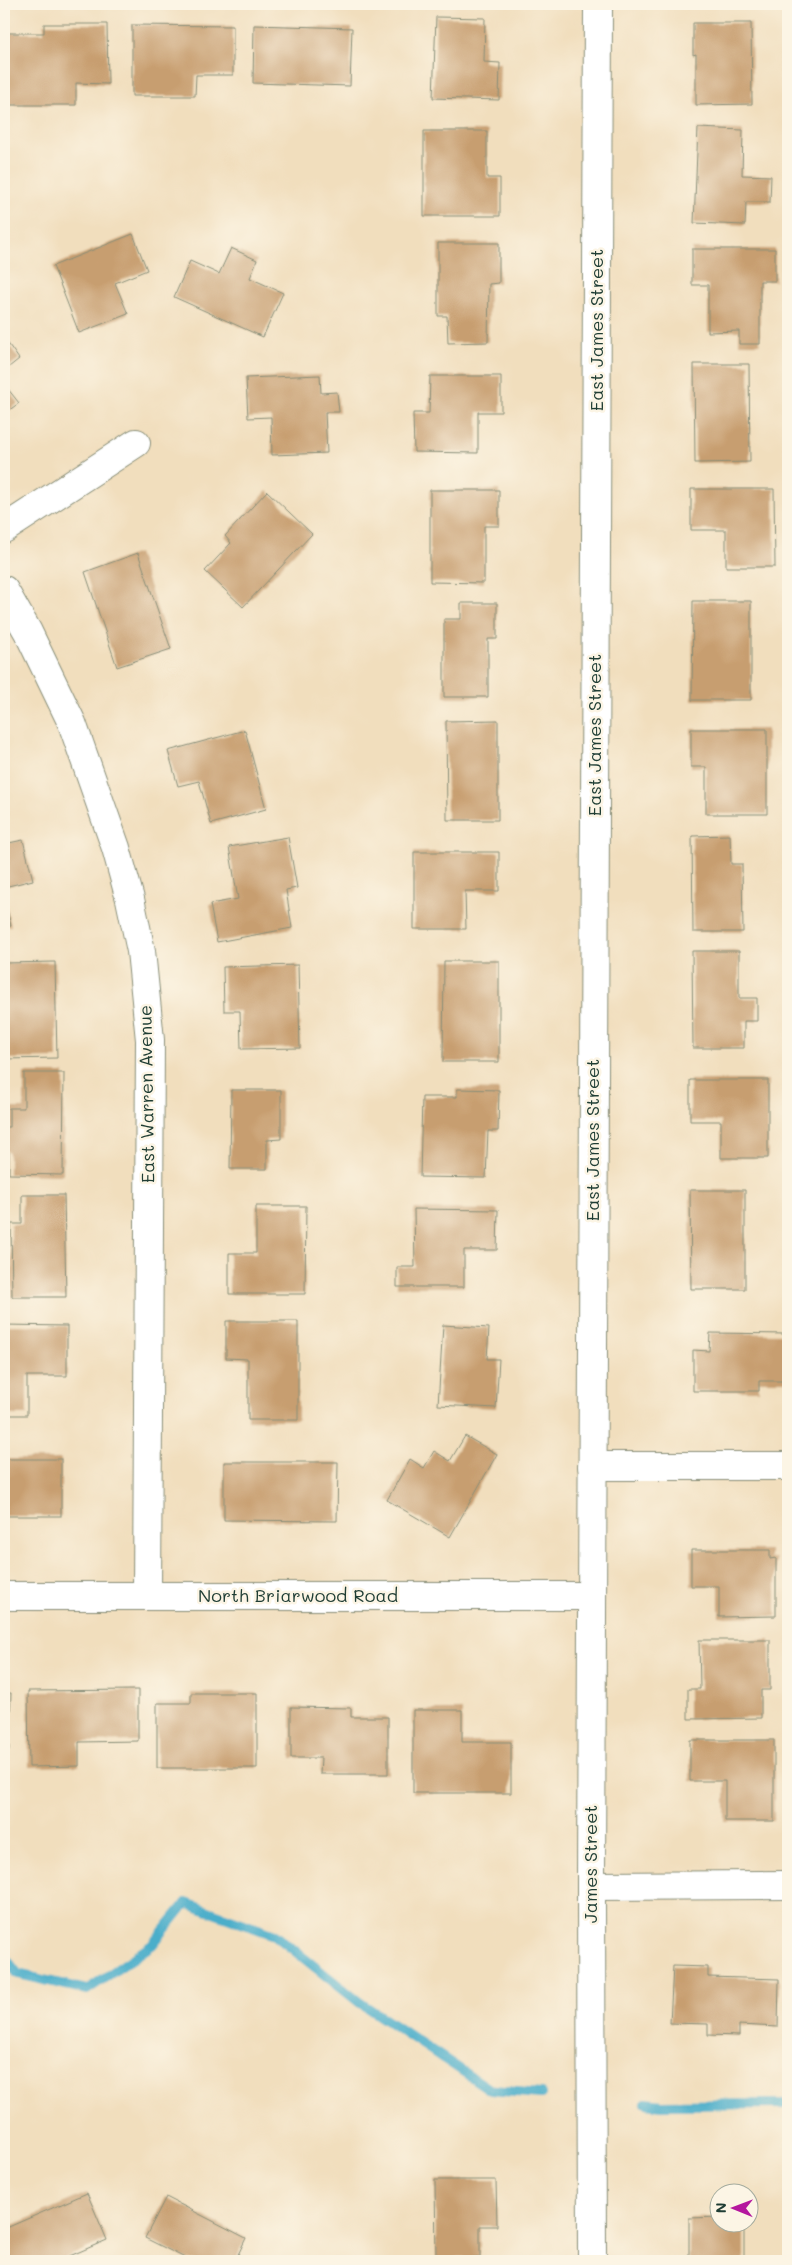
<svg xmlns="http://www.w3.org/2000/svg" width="792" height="2265" viewBox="0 0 792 2265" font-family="Mali,sans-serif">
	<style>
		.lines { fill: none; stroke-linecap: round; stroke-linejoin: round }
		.stream { stroke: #4baeca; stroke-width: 10 }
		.building { fill: #c79e6f }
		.minor-casing { stroke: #888e78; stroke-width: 30 }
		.tertiary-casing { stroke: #888e78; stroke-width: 30 }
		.minor { stroke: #fff; stroke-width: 28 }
		.tertiary { stroke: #fff; stroke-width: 28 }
		.labels { text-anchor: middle; stroke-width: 5; stroke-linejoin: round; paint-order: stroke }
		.street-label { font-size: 18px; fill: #1f3d34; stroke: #fcf5e5 }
	</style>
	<rect width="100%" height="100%" fill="#fcf5e5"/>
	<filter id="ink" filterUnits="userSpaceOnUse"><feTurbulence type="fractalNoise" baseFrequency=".02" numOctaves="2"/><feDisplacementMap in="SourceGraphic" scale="10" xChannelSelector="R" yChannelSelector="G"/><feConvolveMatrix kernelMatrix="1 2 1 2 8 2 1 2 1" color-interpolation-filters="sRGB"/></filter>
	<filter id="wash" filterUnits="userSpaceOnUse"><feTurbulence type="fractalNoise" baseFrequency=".0096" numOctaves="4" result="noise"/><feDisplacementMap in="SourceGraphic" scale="20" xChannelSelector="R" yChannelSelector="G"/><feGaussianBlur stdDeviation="1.12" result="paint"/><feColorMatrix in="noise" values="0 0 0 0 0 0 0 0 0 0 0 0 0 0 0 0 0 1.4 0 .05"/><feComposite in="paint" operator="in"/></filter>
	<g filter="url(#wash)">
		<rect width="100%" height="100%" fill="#f1debd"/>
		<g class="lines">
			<g class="stream">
				<polyline points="4,1956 18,1974 87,1990 152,1945 186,1903 275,1935 359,2002 491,2090 541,2094"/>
				<polyline points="646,2103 662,2105 788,2104"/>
			</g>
		</g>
		<g id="blocks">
			<g class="building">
				<polygon points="436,17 485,18 484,62 500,63 499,100 433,98"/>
				<polygon points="693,23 751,23 752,104 696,105 696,54 693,55"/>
				<polygon points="44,24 107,24 108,84 76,83 76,105 8,105 8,33 44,33"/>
				<polygon points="132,25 233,26 233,75 196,75 195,96 132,96"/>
				<polygon points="254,25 352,28 350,86 253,83"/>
				<polygon points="698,128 743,130 742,175 771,176 770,202 746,202 745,225 694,223"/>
				<polygon points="424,131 487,131 487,178 500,178 500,216 424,216"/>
				<polygon points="133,234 147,270 115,283 128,314 79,333 53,266"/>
				<polygon points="438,243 499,243 499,283 489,284 488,342 448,343 447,316 438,316"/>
				<polygon points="231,248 257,260 250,278 283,293 263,337 174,297 190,261 219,274"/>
				<polygon points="692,249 775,249 775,281 760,281 760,344 739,344 739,331 708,332 708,285 692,285"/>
				<polygon points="4,338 19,359 4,371"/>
				<polygon points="694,364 749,364 750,462 695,463"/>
				<polygon points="320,375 321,393 337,392 339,412 325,412 327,453 272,455 271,417 248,418 246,378"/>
				<polygon points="430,376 501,376 501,412 478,412 478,453 414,452 413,413 429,413"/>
				<polygon points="4,384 19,403 4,414"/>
				<polygon points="691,489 774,489 775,567 726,567 726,530 691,530"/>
				<polygon points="430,490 499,490 499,526 484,526 484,583 430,582"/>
				<polygon points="267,491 312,534 243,607 205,571 231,543 225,536"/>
				<polygon points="138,553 171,649 117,667 85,572"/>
				<polygon points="693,601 751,601 751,700 692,700"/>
				<polygon points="461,603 497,603 497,639 488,639 488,697 444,697 444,619 461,619"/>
				<polygon points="498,720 498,820 447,820 446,721"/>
				<polygon points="691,729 767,729 767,814 706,814 706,767 691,767"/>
				<polygon points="245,730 266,809 211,824 199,781 178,786 168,751"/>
				<polygon points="4,804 8,815 4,817"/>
				<polygon points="730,835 731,864 742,864 743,932 693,932 692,836"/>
				<polygon points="288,837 297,888 286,890 292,928 217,942 210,904 238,899 229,847"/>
				<polygon points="23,840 33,880 4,887 4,844"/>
				<polygon points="414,852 499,852 499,891 465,891 466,929 414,929"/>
				<polygon points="4,898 11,926 4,927"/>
				<polygon points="692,951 739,951 739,998 757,998 757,1021 744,1021 744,1048 693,1048"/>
				<polygon points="444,961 499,961 499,1062 443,1062"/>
				<polygon points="55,962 57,1058 4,1059 4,963"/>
				<polygon points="298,965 300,1048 241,1049 240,1011 224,1011 223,967"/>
				<polygon points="24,1073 64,1073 63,1175 9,1174 9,1152 4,1151 4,1127 9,1127 9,1108 24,1108"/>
				<polygon points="690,1080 768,1080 768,1158 721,1158 721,1121 690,1121"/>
				<polygon points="457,1089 499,1090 498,1131 488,1131 486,1178 420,1177 422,1097 457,1097"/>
				<polygon points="231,1090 281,1090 281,1139 267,1140 267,1169 230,1169"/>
				<polygon points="690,1190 745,1190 745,1289 691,1289"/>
				<polygon points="22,1195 64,1195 66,1297 12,1297 11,1224 22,1224"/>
				<polygon points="256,1206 306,1206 305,1294 229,1294 229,1253 256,1253"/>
				<polygon points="414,1209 498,1210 497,1250 464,1250 464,1287 397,1287 397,1267 415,1267"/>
				<polygon points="226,1321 298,1321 298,1420 248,1420 248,1359 226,1358"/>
				<polygon points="4,1325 67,1326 67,1376 27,1376 27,1415 4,1415"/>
				<polygon points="443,1325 489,1328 487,1359 499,1359 496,1408 438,1405"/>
				<polygon points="710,1333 788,1334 788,1381 759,1381 759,1391 693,1391 693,1350 709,1351"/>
				<polygon points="465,1436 497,1454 450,1537 387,1500 410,1459 424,1468 434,1451 450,1461"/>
				<rect x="4" y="1459" width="57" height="57"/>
				<polygon points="224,1462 338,1462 337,1521 224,1520"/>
				<polygon points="691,1550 770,1550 770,1559 776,1558 776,1616 719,1617 719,1586 691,1586"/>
				<polygon points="699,1640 770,1640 770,1690 761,1690 761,1718 688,1719 688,1689 700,1689"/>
				<polygon points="138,1690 138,1741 79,1742 79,1766 29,1767 28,1691"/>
				<polygon points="4,1693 11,1693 9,1750 4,1749"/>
				<polygon points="191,1693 257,1693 257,1768 157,1768 157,1703 191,1703"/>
				<polygon points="291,1707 351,1708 351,1717 388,1717 388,1774 320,1774 321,1758 291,1758"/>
				<polygon points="413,1710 462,1710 462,1742 511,1742 511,1793 413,1793"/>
				<polygon points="690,1740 774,1740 774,1821 725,1821 725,1781 690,1781"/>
				<polygon points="673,1966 708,1967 708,1977 779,1979 778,2027 739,2025 739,2036 708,2035 708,2024 670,2023"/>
				<polygon points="435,2180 496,2180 497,2226 480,2226 480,2258 436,2258"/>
				<polygon points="87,2193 107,2240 58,2261 11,2261 4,2245 4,2229"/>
				<polygon points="166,2197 246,2238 235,2261 191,2261 145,2238"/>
				<polygon points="720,2217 720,2222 744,2222 744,2261 689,2261 689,2218"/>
			</g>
		</g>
	</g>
	<g filter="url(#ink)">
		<use href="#blocks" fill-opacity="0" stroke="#888e78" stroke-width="1"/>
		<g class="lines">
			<defs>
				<g id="minor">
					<polyline points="4,529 136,443"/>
					<polyline points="4,590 28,632 72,723 116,848 130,899 141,951 150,1040 147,1596"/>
					<polyline points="592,1466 788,1466"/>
					<polyline points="4,1596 592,1596"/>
					<polyline points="591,1886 788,1885"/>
				</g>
				<polyline id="tertiary" points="592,2261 591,1886 598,4"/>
			</defs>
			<use href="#minor" class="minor-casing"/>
			<use href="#tertiary" class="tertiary-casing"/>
			<use href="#minor" class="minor"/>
			<use href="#tertiary" class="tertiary"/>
		</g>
	</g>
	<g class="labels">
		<g class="street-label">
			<text transform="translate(597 330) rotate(-90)" y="6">East James Street</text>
			<text transform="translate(595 735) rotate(-90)" y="6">East James Street</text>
			<text transform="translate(147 1094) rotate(-91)" y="6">East Warren Avenue</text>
			<text transform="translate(593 1140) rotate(-90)" y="6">East James Street</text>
			<text x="298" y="1602">North Briarwood Road</text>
			<text transform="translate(591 1864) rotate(-90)" y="6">James Street</text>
		</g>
	</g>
	<rect width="792" height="2265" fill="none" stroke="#fcf5e5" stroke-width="20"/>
	<g transform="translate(734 2208) rotate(271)"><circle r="24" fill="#fcf5e5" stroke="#a4ab9e"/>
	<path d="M0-4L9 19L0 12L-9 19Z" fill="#b5179e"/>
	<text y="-8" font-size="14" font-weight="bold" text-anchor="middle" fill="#1f3d34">N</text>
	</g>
</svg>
